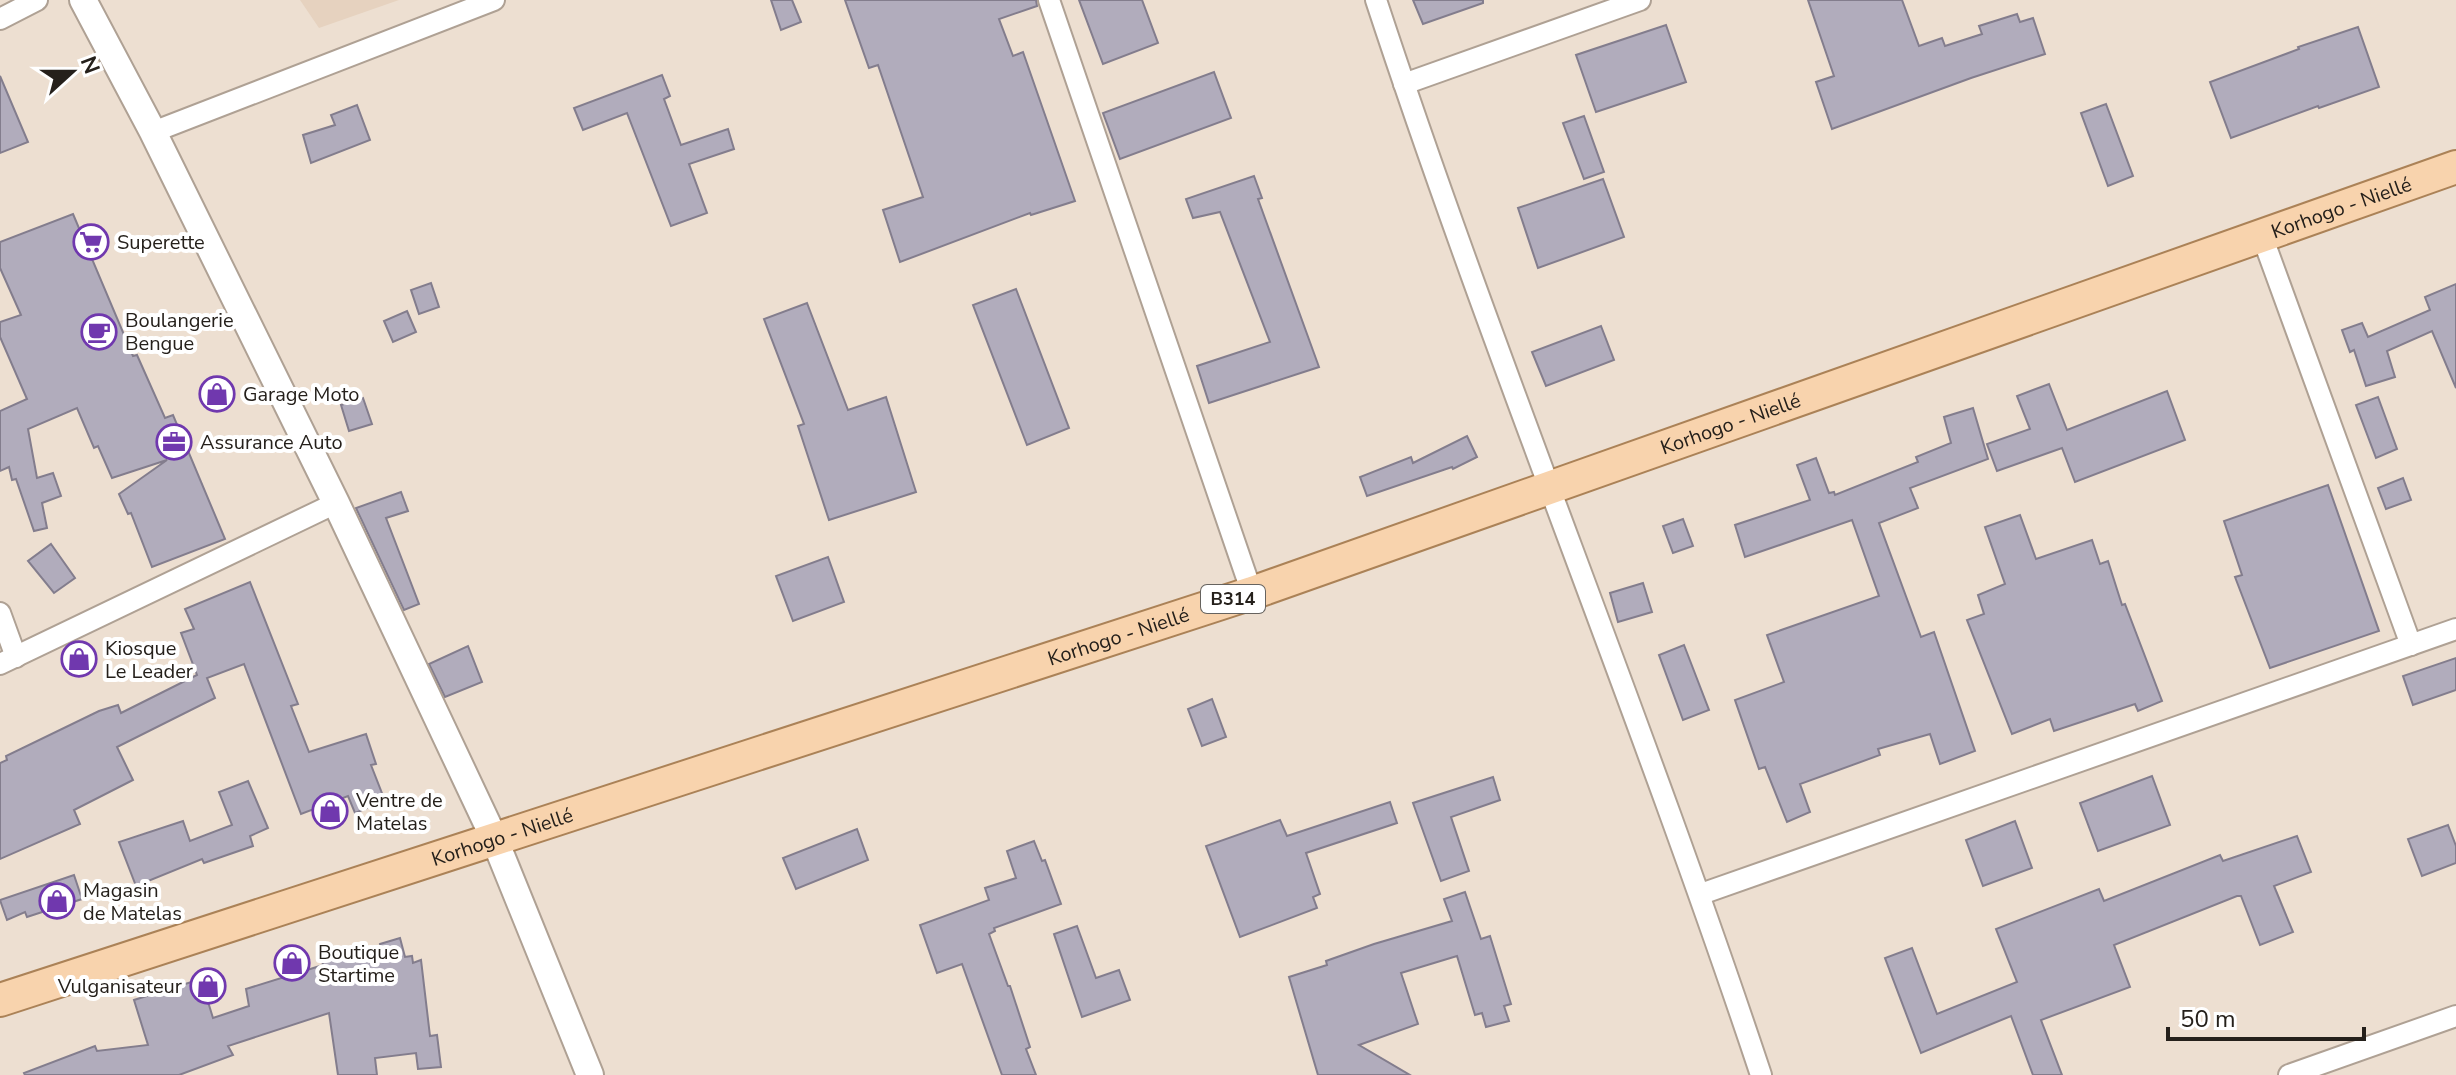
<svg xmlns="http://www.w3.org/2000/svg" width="2456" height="1075" viewBox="0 0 2456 1075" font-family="'Nunito Sans',sans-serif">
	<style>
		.built { fill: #e6d2bf }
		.building { fill: #b1acbc; stroke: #837d8d; stroke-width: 2 }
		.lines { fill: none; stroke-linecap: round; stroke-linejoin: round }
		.minor-casing { stroke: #afa194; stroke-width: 24 }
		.tertiary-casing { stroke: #afa194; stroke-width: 30 }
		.primary-casing { stroke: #ab8257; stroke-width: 36 }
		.minor { stroke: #fff; stroke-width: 20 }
		.tertiary { stroke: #fff; stroke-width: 26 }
		.primary { stroke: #f8d3ad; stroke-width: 32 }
		.labels { text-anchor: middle; stroke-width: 8; stroke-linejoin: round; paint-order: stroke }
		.shield { fill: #fff; stroke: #66635f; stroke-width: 2 }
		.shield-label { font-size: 18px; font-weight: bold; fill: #25201b }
		.street-label { font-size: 20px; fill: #25201b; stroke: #fff }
		.poi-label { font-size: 20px; fill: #25201b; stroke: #fff; text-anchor: start }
	</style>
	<rect width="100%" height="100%" fill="#eddfd1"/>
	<polygon class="built" points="300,0 399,0 319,28"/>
	<g class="building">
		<polygon points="771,0 792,0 801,22 781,30"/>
		<polygon points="845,0 1036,0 1037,6 999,19 1013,56 1023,52 1075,201 1031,215 1030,213 900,262 883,210 923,197 878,65 869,68"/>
		<polygon points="1079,0 1142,0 1158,43 1103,64"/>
		<polygon points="1413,0 1483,0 1483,3 1423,24"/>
		<polygon points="1808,0 1902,0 1919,46 1942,38 1945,46 1982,34 1979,26 2017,14 2020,22 2033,18 2045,54 1971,78 1832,129 1816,82 1834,76"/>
		<polygon points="1666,25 1686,82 1596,112 1576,55"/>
		<polygon points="2358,27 2379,87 2319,108 2318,106 2231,138 2210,82 2299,49 2298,47"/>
		<polygon points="1214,72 1231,118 1120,159 1103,113"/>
		<polygon points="662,75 670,96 664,99 681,145 728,129 734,149 689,164 707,213 671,226 627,113 583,130 574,108"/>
		<polygon points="0,76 28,142 0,153"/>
		<polygon points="2106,104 2133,176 2108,186 2081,113"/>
		<polygon points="357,105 370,140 311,163 303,135 335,125 331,115"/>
		<polygon points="1584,116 1604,172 1584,179 1563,123"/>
		<polygon points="1254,176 1262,198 1258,199 1319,367 1209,403 1197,366 1270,342 1220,212 1193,218 1186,199"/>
		<polygon points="1603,179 1624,237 1538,268 1518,208"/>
		<polygon points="73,214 133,356 137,355 165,418 173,415 225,539 152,567 131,513 128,514 119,494 167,460 112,478 98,446 94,448 77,408 28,429 37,478 53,473 61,496 42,503 47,528 34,531 16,479 12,480 9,467 0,471 0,411 27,399 0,337 0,322 21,315 0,268 0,242"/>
		<polygon points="431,283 439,307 419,314 411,290"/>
		<polygon points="2456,284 2456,388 2432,331 2387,351 2395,377 2366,386 2354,350 2350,352 2342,330 2362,323 2368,337 2430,310 2425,297"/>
		<polygon points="1016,289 1069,428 1027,445 973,305"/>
		<polygon points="807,303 848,410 886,397 916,492 829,520 798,426 804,424 764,319"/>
		<polygon points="407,311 416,332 393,342 384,321"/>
		<polygon points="1601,326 1614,360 1546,386 1532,352"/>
		<polygon points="2049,384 2067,430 2167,391 2185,440 2075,482 2062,448 1997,471 1987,444 2030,429 2017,396"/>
		<polygon points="2378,397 2397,449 2376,458 2356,405"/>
		<polygon points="363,398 372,424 349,431 341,405"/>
		<polygon points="1973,408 1988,459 1910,488 1918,508 1879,523 1921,637 1934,632 1975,751 1940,764 1930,734 1878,749 1880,755 1800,784 1810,812 1787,822 1765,767 1759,769 1735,700 1784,682 1767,635 1879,596 1852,520 1745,557 1735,525 1810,500 1797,465 1816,458 1829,493 1834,492 1835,495 1918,462 1916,457 1951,443 1944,417"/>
		<polygon points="1467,436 1477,457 1453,469 1452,467 1367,496 1360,477 1411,457 1413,463"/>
		<polygon points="2403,478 2411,500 2386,509 2378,488"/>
		<polygon points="2328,485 2379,631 2270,668 2235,577 2242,575 2224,521"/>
		<polygon points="401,492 408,511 386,518 419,604 404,610 356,508"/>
		<polygon points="2020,515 2036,559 2092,540 2100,564 2108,561 2122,605 2125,604 2162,701 2138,711 2135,704 2054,731 2050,719 2012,734 1967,620 1984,614 1978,595 2005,584 1985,527"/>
		<polygon points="1683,519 1693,546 1673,553 1663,526"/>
		<polygon points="51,544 75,578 54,593 28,561"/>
		<polygon points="828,557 844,602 793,621 776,576"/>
		<polygon points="250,582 298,704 291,706 309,752 366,734 376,764 371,765 385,801 355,813 348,796 301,814 244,664 207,678 215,698 117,747 133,780 74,810 80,824 0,859 0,763 7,760 6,756 99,711 118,705 121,713 197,675 181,633 194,629 185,609"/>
		<polygon points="1643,583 1652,612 1618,622 1610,593"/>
		<polygon points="1684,645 1709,710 1683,720 1659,655"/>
		<polygon points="468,646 482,682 445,697 429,664"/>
		<polygon points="2456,658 2456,690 2413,705 2403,676"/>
		<polygon points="1212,699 1226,737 1202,746 1188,709"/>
		<polygon points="2152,776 2170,825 2098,851 2080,803"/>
		<polygon points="1493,777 1500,800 1451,817 1469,871 1441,881 1413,803"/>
		<polygon points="248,781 268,828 250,836 253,846 204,863 202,859 136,886 119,842 183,821 190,841 232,825 219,792"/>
		<polygon points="1390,802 1397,823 1306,853 1320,894 1313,897 1317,908 1240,937 1206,846 1280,820 1287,836"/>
		<polygon points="2015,821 2032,868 1983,886 1966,840"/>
		<polygon points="2448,825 2456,846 2456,863 2422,876 2408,839"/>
		<polygon points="857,829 868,860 796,889 783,858"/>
		<polygon points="2297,836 2311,872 2274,886 2293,932 2260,945 2241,896 2237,896 2114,945 2130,987 2041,1020 2062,1075 2033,1075 2011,1016 1921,1053 1885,958 1912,948 1937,1014 2017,982 1996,929 2099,889 2104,901 2220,855 2223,861"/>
		<polygon points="1034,841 1042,861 1045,860 1061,904 994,928 995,931 989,934 1008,986 1010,986 1030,1047 1026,1049 1036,1075 1002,1075 962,964 937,973 920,925 989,900 985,888 1016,878 1007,851"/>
		<polygon points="74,875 82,899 27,917 25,912 7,920 0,900"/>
		<polygon points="1465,892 1481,939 1490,936 1511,1004 1504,1006 1509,1021 1486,1027 1482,1013 1475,1015 1457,956 1401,973 1418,1024 1359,1045 1410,1075 1318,1075 1289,977 1327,965 1326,961 1374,944 1452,921 1444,899"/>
		<polygon points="1077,926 1096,978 1119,970 1130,1000 1082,1017 1054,934"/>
		<polygon points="400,938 405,957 412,956 413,963 421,960 430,1036 437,1035 441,1067 418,1069 416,1053 375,1058 377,1075 338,1075 329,1013 228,1046 233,1055 179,1075 25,1075 24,1073 95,1046 97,1051 148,1045 134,1000 201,979 213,1018 249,1006 246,989 323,965 322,960 382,954 380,944"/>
	</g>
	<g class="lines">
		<defs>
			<g id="minor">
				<polyline points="1049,0 1252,593"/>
				<path d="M1376 0C1495 362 1641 714 1761 1075"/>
				<polyline points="0,19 37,0"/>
				<polyline points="1404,84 1640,0"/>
				<polyline points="153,132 494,0"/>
				<polyline points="2262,236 2411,645"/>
				<polyline points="0,613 16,657"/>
				<polyline points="0,664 336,503"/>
				<polyline points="1701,894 2456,629"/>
				<polyline points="2289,1075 2456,1016"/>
			</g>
			<polyline id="tertiary" points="83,0 153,132 336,503 494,838 590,1075"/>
			<g id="primary">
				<path id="s1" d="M0 1000 1252 593 2456 167"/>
			</g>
		</defs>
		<use href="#minor" class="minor-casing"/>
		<use href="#tertiary" class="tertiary-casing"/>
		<use href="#primary" class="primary-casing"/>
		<use href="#minor" class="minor"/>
		<use href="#tertiary" class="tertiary"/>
		<use href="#primary" class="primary"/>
	</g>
	<defs>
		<symbol id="supermarket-ring" viewBox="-11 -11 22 22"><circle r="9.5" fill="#fff" stroke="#7038ae" stroke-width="1.5"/><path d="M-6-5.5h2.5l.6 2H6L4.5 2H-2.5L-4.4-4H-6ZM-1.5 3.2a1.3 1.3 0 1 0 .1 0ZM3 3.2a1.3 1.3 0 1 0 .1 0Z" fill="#7038ae"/></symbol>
		<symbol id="cafe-ring" viewBox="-11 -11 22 22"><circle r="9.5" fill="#fff" stroke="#7038ae" stroke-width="1.5"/><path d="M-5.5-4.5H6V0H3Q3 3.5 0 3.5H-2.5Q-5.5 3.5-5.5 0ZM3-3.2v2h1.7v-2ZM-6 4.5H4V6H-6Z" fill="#7038ae"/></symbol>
		<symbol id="shop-ring" viewBox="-11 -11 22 22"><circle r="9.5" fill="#fff" stroke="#7038ae" stroke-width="1.5"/><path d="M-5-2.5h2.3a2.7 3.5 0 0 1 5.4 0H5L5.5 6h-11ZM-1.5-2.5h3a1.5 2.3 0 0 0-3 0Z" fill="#7038ae"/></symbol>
		<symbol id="office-ring" viewBox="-11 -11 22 22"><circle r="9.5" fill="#fff" stroke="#7038ae" stroke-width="1.5"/><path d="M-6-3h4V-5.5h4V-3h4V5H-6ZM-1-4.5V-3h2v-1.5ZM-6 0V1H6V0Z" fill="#7038ae"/></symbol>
	</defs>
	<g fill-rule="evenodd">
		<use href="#supermarket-ring" x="71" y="222" width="40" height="40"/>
		<use href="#cafe-ring" x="79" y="312" width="40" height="40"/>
		<use href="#shop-ring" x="197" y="374" width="40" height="40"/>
		<use href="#office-ring" x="154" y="422" width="40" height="40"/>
		<use href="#shop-ring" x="59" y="639" width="40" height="40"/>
		<use href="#shop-ring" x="310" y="791" width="40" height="40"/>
		<use href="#shop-ring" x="37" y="881" width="40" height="40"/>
		<use href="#shop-ring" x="272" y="943" width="40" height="40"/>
		<use href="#shop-ring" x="188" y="966" width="40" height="40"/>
	</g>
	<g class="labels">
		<rect class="shield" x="1201" y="585" width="64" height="28" rx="6"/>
		<g class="shield-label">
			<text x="1233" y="605">B314</text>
		</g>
		<g class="street-label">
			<text dy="7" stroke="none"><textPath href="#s1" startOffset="2472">Korhogo - Niellé</textPath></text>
			<text dy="7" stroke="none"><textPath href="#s1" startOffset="1824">Korhogo - Niellé</textPath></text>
			<text dy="7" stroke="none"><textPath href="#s1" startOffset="1176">Korhogo - Niellé</textPath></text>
			<text dy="7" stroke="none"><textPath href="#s1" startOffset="528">Korhogo - Niellé</textPath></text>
		</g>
		<g class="poi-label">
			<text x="117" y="249">Superette</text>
			<text x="125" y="327">Boulangerie<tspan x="125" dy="23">Bengue</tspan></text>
			<text x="243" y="401">Garage Moto</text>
			<text x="200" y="449">Assurance Auto</text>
			<text x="105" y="655">Kiosque<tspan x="105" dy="23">Le Leader</tspan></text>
			<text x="356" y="807">Ventre de<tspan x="356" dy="23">Matelas</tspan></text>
			<text x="83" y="897">Magasin<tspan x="83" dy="23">de Matelas</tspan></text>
			<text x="318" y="959">Boutique<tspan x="318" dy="23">Startime</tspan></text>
			<text x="182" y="993" text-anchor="end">Vulganisateur</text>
		</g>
	</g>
	<g transform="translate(72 72) rotate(69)" stroke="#ffffff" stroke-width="6" paint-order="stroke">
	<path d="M0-6L14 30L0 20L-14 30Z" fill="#25201b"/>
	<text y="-12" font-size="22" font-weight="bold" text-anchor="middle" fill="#25201b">N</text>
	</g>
	<path d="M2168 1027v12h196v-12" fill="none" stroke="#25201b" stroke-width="4"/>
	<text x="2180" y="1027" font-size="24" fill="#25201b" stroke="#ffffff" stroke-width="6" paint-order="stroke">50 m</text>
</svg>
